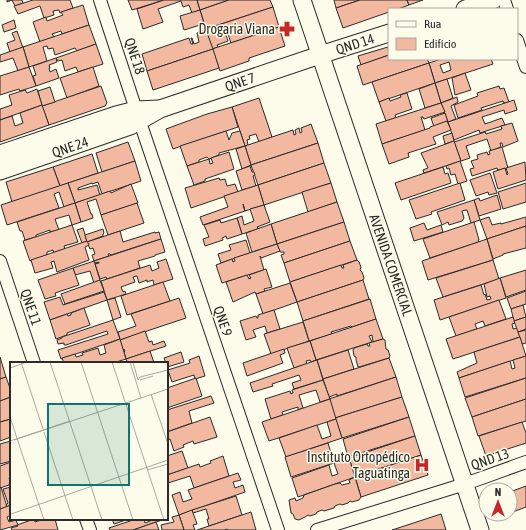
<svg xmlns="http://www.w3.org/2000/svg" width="526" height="530" viewBox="0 0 526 530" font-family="'Asap Condensed',sans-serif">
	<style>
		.building { fill: #f2b8a0; stroke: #2b2b2b; fill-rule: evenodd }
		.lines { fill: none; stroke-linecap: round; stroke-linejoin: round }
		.street-casing { stroke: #2b2b2b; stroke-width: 14 }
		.secondary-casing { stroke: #2b2b2b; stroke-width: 19 }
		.street { stroke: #fdfbea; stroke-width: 12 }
		.secondary { stroke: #fdfbea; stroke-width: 17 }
		.labels { text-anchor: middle; stroke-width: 3; stroke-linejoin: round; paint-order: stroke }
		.poi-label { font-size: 14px; fill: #2b2b2b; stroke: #fdfbea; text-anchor: end }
		.street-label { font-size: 14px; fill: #2b2b2b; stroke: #fdfbea }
		.inset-road { fill: none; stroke: #a9a89e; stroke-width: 1 }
		.view { fill: #0f766e; fill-opacity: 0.15; stroke: #0f766e; stroke-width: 2 }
		.inset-edge { fill: none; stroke: #2b2b2b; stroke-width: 2 }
	</style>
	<rect width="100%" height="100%" fill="#fdfbea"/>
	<g class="building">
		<polygon points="7,0 22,0 23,3 15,6 12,0 7,2"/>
		<polygon points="33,0 70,0 73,8 60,13 59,10 53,11 54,15 44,18 40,6 18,14 14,6"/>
		<polygon points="128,0 164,0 132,10"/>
		<polygon points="164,0 197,0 200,10 192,13 189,5 183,7 181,1 158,9 163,22 143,29 137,9"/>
		<polygon points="197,0 229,0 200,10"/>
		<polygon points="229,0 270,0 273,7 206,29 200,10"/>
		<polygon points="334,0 360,0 336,8"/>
		<polygon points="360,0 407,0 409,5 398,9 389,9 389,12 343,28 336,8"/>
		<polygon points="407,0 423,0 409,5"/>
		<polygon points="83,5 89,25 62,34 61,31 52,34 54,37 40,42 33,22 46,17 47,21 63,15 61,12"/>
		<polygon points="273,7 279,27 231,43 228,34 226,35 228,41 217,45 218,47 212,49 206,29"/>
		<polygon points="200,10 206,30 202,31 200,25 184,30 180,16"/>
		<polygon points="14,20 16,28 4,32 2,25"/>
		<polygon points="89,25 96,44 77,51 75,48 55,55 53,48 48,49 47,46 43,47 47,61 29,67 23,47"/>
		<polygon points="279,27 285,46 249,58 249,61 220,71 212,49"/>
		<polygon points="206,30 213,49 147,71 142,54 189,38 191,44 193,44 191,38 192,38 194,44 199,42 197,33"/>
		<polygon points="17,31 23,48 10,52 7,43 15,40 12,33"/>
		<polygon points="96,44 103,64 78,72 76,67 65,71 62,60 58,61 56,58"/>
		<polygon points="23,47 29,67 18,71 13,58 0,62 0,55"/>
		<polygon points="388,47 389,55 361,65 358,56"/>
		<polygon points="213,49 219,68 153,90 147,71"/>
		<polygon points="389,55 389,59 427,59 429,63 363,85 357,66"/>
		<polygon points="56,58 57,62 49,65 50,68 49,68 50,72 56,69 59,78 36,86 33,76 36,75 33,66"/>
		<path d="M441 59H491L493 64 435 83 429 63ZM449 62 451 70 443 73 440 65Z"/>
		<polygon points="429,63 435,83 379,102 372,82"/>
		<polygon points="29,67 36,86 20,91 19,89 0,95 0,76"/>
		<polygon points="93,67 99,86 67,98 60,78"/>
		<polygon points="465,73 471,90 455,95 452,78"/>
		<polygon points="447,79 453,98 441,103 435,83"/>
		<polygon points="435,83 441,103 425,108 419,89"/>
		<polygon points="101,86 107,103 105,106 49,125 42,106"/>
		<polygon points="499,86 500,89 504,88 509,102 504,103 503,101 481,108 482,110 458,118 454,105 478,96 477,93"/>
		<polygon points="50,87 55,102 42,106 38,91"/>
		<polygon points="37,89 42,105 0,120 0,109 12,105 9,95 25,90 27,93"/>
		<polygon points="407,93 412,109 395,115 396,118 386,121 379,102 389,98 390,101 401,97 400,95"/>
		<polygon points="457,97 458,102 451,106 456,119 448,122 441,103"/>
		<polygon points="259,98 272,137 259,142 256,134 249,136 250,139 247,140 248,145 245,146 232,107"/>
		<polygon points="514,100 517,110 505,114 504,110 482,117 485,124 502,118 505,125 480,133 479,130 454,140 448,122"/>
		<polygon points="441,103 445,112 424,119 423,117 421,117 425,130 382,144 376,124"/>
		<polygon points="42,105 49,125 0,142 0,120 12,116 15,126 23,123 20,113"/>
		<polygon points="232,107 238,127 173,149 166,129 207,114"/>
		<polygon points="445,113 448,122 434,127 431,118"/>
		<polygon points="447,121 451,130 433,137 436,144 408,153 409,157 389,164 382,144 430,128 430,127"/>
		<polygon points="512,123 518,141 503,147 502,143 500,143 501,147 491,151 487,139 466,146 470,158 461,161 454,142 485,132 486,134 502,129 501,126"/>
		<polygon points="311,124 318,143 251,165 245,146 293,130 294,135 296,134 295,130 299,128 300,133 302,132 301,128"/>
		<polygon points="226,131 229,140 232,133 240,131 245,146 219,153 219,155 209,159 207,157 199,160 199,162 187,166 180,146"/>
		<polygon points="452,133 454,141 445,144 443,136"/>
		<polygon points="454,141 461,161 424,173 423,170 428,168 421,153"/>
		<polygon points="128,142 135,161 102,172 96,153"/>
		<polygon points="318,143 324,163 258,185 251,165"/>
		<polygon points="245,146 251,165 242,169 236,149"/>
		<polygon points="502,147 508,168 498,170 497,168 472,176 470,169 474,168 471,161 478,159 477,155 487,152 488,155 490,154 489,151"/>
		<polygon points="229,152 234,169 205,179 205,181 194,185 187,166 209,159 210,164 213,163 211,158"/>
		<polygon points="92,154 98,173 60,186 53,167"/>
		<polygon points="135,161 141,181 102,194 98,182 92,184 92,183 78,188 78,190 97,185 100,195 75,203 68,183"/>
		<polygon points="460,161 467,181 458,184 455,174 451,175 449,168 447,169 446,166"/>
		<polygon points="525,162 526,180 498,189 493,172 505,168 507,175 508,174 506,168"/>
		<polygon points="324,163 331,183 264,205 258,185"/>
		<polygon points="250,166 252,172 254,172 255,175 253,176 256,186 242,190 236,171"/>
		<polygon points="53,167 60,186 12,202 6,182"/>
		<polygon points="443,167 445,174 448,173 451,183 401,200 395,183"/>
		<polygon points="490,173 497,193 489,195 488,192 476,196 470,180"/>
		<polygon points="219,178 220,180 225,179 227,186 235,184 238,192 191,208 185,188"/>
		<polygon points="68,183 75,203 64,207 59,192 54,194 59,208 7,225 1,205"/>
		<polygon points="331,183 337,202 308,212 302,192"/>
		<polygon points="460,183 465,200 431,212 432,214 416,219 409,200"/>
		<polygon points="526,183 526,202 503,209 498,192"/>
		<polygon points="131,184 138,203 101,215 96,199 87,202 91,214 92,214 93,218 81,222 75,203 110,191 111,193"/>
		<polygon points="258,185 264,205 245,211 243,204 245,211 203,225 200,217 228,207 224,196"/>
		<polygon points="497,195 501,209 479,216 474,200 479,198 480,201"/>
		<polygon points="474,200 480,220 471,223 467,210 466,210 462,211 464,218 462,221 449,225 448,222 442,225 437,212"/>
		<polygon points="337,202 344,222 277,244 271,224"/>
		<polygon points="75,203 81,222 72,225 69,215 55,219 59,230 50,232 50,230 36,235 36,237 25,240 22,231 20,231 17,222"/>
		<polygon points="137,203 144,223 108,235 101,215"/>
		<polygon points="264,205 270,222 257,227 258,229 242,234 237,218 242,216 244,225 254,221 250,209"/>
		<polygon points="489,217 492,225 501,223 501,224 526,217 526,226 487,239 480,220"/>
		<polygon points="237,218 242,234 227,239 226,236 222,238 223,240 205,246 203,239 209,237 204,225 220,220 221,223"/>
		<polygon points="344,222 350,241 284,263 281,255 284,254 284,252 280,252 277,244"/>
		<polygon points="474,222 479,240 478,240 479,242 430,258 423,239"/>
		<polygon points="424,223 427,230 441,225 443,232 414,241 410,228"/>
		<polygon points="271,224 277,244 252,252 246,233"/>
		<polygon points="72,225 78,242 64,246 65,249 54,253 53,250 47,252 47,255 30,261 23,241"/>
		<polygon points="526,226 526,248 503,254 503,255 493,259 487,239"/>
		<polygon points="83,228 87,241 82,243 77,230"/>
		<polygon points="103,229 104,233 103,234 103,236 87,242 85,235"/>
		<polygon points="120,231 123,242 155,232 155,233 159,232 161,239 111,255 110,254 108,254 109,256 94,261 92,255 95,254 93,248 90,249 87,242"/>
		<polygon points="161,239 165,252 155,255 155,256 138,261 140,268 107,279 106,277 100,279 95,264 99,263 99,262 95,263 94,261"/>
		<polygon points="487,239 493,260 428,280 422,261"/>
		<polygon points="246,240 250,253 221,263 218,254 231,250 229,245"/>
		<polygon points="87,241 89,245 85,247 89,260 57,272 54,261 51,262 53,268 35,273 31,260"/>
		<polygon points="350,241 357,260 290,282 284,263"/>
		<polygon points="277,244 280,251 261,258 260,256 264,270 222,283 216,265 232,259 233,262 235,261 234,258"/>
		<polygon points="166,259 173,279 154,285 153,280 147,282 147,280 139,283 137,276 136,276 133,277 135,282 121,287 123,292 125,291 126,294 107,300 101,281 150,265 152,271 159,268 157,262"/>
		<polygon points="357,260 359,262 361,267 360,270 362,272 364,278 363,280 297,302 290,282 341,265 342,268 344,268 343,265"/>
		<polygon points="493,260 499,279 443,297 436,278"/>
		<polygon points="94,261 100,280 94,283 90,271 75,275 73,268"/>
		<polygon points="73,268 79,285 55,293 56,296 45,299 38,280"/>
		<polygon points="266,269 272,287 264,289 265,291 256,294 255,292 233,302 226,282 247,275 249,279 251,278 249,275"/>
		<polygon points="526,270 526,290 506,297 500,278"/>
		<polygon points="500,278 506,298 440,320 434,300 481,285 484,295 485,294 487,300 491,299 490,296 487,297 484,284"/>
		<polygon points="100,280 104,291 65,304 61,294"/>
		<polygon points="363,280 369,299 303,321 297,302"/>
		<polygon points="163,282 170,301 127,315 121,296"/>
		<polygon points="290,283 297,302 263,314 256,294"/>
		<polygon points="526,291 526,304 511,309 507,298"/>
		<polygon points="104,292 107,300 50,320 44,302 60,297 63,305"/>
		<polygon points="115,298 121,317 113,320 107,300"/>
		<polygon points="179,298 186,318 120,340 118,332 136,326 131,314"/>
		<polygon points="370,299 376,319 352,327 351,326 331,332 332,334 309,341 303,321"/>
		<polygon points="499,300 506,319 485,326 483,321 475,324 477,329 456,336 449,317"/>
		<polygon points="523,305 526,317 514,321 511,309"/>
		<polygon points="84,308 90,325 67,333 67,335 56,339 50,320 67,314 68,316 71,315 71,313"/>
		<polygon points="274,310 280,329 267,333 265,326 253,330 256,337 246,340 240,321 256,316 257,318 258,318 258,315"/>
		<polygon points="513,317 515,323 512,324 513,329 517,328 520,337 453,359 446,339"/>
		<polygon points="526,317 526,329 518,332 514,321"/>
		<polygon points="376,319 383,339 373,342 372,335 369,336 372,342 316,360 310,341"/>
		<polygon points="113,320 120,339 61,359 58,350 108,334 107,331 66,345 64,345 64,343 58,344 57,340 62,338 62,337"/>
		<polygon points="303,322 309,341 271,354 264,334"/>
		<polygon points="526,330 526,343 522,344 518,332"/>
		<polygon points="145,331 149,342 152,341 153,345 164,341 166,346 126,359 124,352 125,351 124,349 123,350 120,340"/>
		<polygon points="520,337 526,356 459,378 457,372 477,363 474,352"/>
		<polygon points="120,339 126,359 113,363 64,363 62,358 75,354 76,357 83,355 82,353 98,348 100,355 106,353 104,345"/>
		<polygon points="383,339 385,340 386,349 388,350 390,356 389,358 359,367 358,367 356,360 356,357 354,356 353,350 354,348 367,344 368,346 370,346 369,343"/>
		<polygon points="310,341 316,360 311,362 310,360 306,361 307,364 294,368 287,348"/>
		<polygon points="284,349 285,353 280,355 283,363 247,376 243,363"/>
		<polygon points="348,350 354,369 323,379 317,360"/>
		<polygon points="150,351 154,363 128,363 126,359"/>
		<polygon points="181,352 184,362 167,367 167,363 166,363 164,358"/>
		<polygon points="199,356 205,376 195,379 194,375 172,382 168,370 190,363 189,360"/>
		<polygon points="526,356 526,378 465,397 459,378 510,361 512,369 515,368 513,360"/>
		<polygon points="0,357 6,377 0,379"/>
		<polygon points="389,358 396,377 337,396 337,394 329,397 323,379"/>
		<polygon points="317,360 323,380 294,389 292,383 301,380 299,375 272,384 273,386 253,392 250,383"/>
		<polygon points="6,377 11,391 11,397 0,401 0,379"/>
		<polygon points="396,377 402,397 335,418 329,399"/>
		<polygon points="196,378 202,396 167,408 167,388"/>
		<polygon points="526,378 526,399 472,417 465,398"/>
		<polygon points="323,380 330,399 320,402 316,390 299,395 303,408 298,410 298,407 282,412 283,415 271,419 265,399 290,391 291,394 293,393 292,390"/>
		<polygon points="211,396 214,403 189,411 192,423 167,432 167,410"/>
		<polygon points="11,397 11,419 0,422 0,401"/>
		<polygon points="402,397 409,417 342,438 335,418"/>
		<polygon points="330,399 336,419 269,441 262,422"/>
		<polygon points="526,399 526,421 478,436 472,417"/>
		<polygon points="210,417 217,437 194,444 193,441 183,445 184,447 174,451 170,439 167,440 167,432"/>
		<polygon points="409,417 415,436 348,457 343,439"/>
		<polygon points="11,419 11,440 11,437 0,441 0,422"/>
		<polygon points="336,419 342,438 286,457 279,438 317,425 322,439 331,436 327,422"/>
		<polygon points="522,422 526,433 526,443 486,456 479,436"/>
		<polygon points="415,436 421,455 355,477 349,458"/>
		<polygon points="11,441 11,461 0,464 0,444"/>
		<polygon points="328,443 334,463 291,477 285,457"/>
		<polygon points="182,451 188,468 167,475 167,456"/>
		<polygon points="421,455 428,475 361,497 355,477"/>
		<polygon points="223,456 229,476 194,488 190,476 168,483 167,475 199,464 200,467 211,463 210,461"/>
		<polygon points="349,458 355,477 298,497 292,478 329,465 332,476 338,474 334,463"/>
		<polygon points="11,462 11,478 9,478 10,481 9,485 0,488 0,466"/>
		<polygon points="238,473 241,480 233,482 235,488 243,485 245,492 179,515 172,495 180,492 183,502 192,499 188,490"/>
		<polygon points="355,477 361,497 359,500 352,502 350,501 348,503 342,505 340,504 335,506 334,508 324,511 322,510 317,512 316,514 310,516 308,515 305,517 299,520 295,519 293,514 291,513 289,500 295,498 296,501 303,498 304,495 335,484 340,483 342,485 350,483 349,480"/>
		<polygon points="526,486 526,507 510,513 510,492"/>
		<polygon points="1,487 7,507 0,509 0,488"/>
		<polygon points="11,487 11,505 7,507 6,505 8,503 3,489"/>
		<polygon points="236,496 242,515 209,526 207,519 209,519 206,509 193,513 192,510"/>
		<polygon points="11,505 11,515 7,517 9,522 16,520 18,525 0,530 0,509"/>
		<polygon points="192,510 197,524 193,525 195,530 184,530 179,515"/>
		<polygon points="251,512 256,530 228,530 227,529 224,530 197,530"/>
		<polygon points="441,514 446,530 392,530"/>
		<polygon points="179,515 184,530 162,530 161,525 174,522 172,517"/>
		<polygon points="34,519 35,522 41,520 41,519 55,519 58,530 12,530 11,528 18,526 17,525"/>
		<polygon points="112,519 129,519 114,524"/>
		<polygon points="136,519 144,519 145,523 155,519 165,519 133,530 110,530 109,528"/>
		<polygon points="156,522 159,530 133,530"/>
	</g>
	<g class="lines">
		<defs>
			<g id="street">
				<polyline points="100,0 140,122 278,530"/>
				<polyline points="504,0 507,9"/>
				<polyline points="517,40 526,67"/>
				<polyline points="0,261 34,363"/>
				<polyline points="86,519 90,530"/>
				<polyline points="317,530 465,484 526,462"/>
			</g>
			<g id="secondary">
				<polyline points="302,0 480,530"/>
				<polyline points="465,9 493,0"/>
				<polyline points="0,154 116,115 136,110 159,109"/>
				<polyline points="0,171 130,126 160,109 320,55 389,33"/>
			</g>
		</defs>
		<use href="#street" class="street-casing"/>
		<use href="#secondary" class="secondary-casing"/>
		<use href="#street" class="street"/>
		<use href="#secondary" class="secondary"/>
	</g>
	<defs>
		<symbol id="pharmacy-bare" viewBox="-9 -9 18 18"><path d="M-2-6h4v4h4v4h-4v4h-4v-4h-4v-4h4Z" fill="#c62828" stroke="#fdfbea" stroke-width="2.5" paint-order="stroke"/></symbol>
		<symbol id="hospital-bare" viewBox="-9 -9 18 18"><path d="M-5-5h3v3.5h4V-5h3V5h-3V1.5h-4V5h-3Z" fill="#c62828" stroke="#fdfbea" stroke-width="2.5" paint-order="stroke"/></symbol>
	</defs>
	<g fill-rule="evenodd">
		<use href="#pharmacy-bare" x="276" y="18" width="22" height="22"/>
		<use href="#hospital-bare" x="411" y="454" width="22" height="22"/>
	</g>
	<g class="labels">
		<g class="poi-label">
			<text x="275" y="34">Drogaria Viana</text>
			<text x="410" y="462">Instituto Ortopédico<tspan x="410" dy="16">Taguatinga</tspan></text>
		</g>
		<g class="street-label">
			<text transform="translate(355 44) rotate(-18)" y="5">QND 14</text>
			<text transform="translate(135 56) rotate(72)" y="5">QNE 18</text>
			<text transform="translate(240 82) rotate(-19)" y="5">QNE 7</text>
			<text transform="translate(70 147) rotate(-19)" y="5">QNE 24</text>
			<text transform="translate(391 265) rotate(71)" y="5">AVENIDA COMERCIAL</text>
			<text transform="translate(31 307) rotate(71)" y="5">QNE 11</text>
			<text transform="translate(223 321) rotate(71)" y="5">QNE 9</text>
			<text transform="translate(490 459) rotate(-19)" y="5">QND 13</text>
		</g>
	</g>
	<g transform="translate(10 362)">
		<rect width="158" height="158" fill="#fdfbea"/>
		<path class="inset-road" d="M11 0 33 67M40 0 92 158M71 0 123 158M102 0 154 158M120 0 131 36M123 0 128 18 130 15 158 8M0 6 17 0M130 18 143 14M141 32 158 82M0 55 34 158M34 70 63 158M4 78 158 27M0 79 60 59M137 108 158 102M1 152 158 98"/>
		<path class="view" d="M38 42H119V123H38Z"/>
		<rect width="158" height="158" class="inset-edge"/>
	</g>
	<rect x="388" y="8" width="130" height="52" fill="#fdfbea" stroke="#a9a89e"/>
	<rect x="396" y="21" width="20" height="6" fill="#fdfbea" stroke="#a9a89e"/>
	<text x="424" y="28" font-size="12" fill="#2b2b2b">Rua</text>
	<rect x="396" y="38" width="20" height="12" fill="#f2b8a0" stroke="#a9a89e"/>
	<text x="424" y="48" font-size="12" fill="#2b2b2b">Edifício</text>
	<g transform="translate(498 502)"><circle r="19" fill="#fdfbea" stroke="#a9a89e"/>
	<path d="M0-3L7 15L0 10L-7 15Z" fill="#c62828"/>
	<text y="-6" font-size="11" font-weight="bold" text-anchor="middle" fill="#2b2b2b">N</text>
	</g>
</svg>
